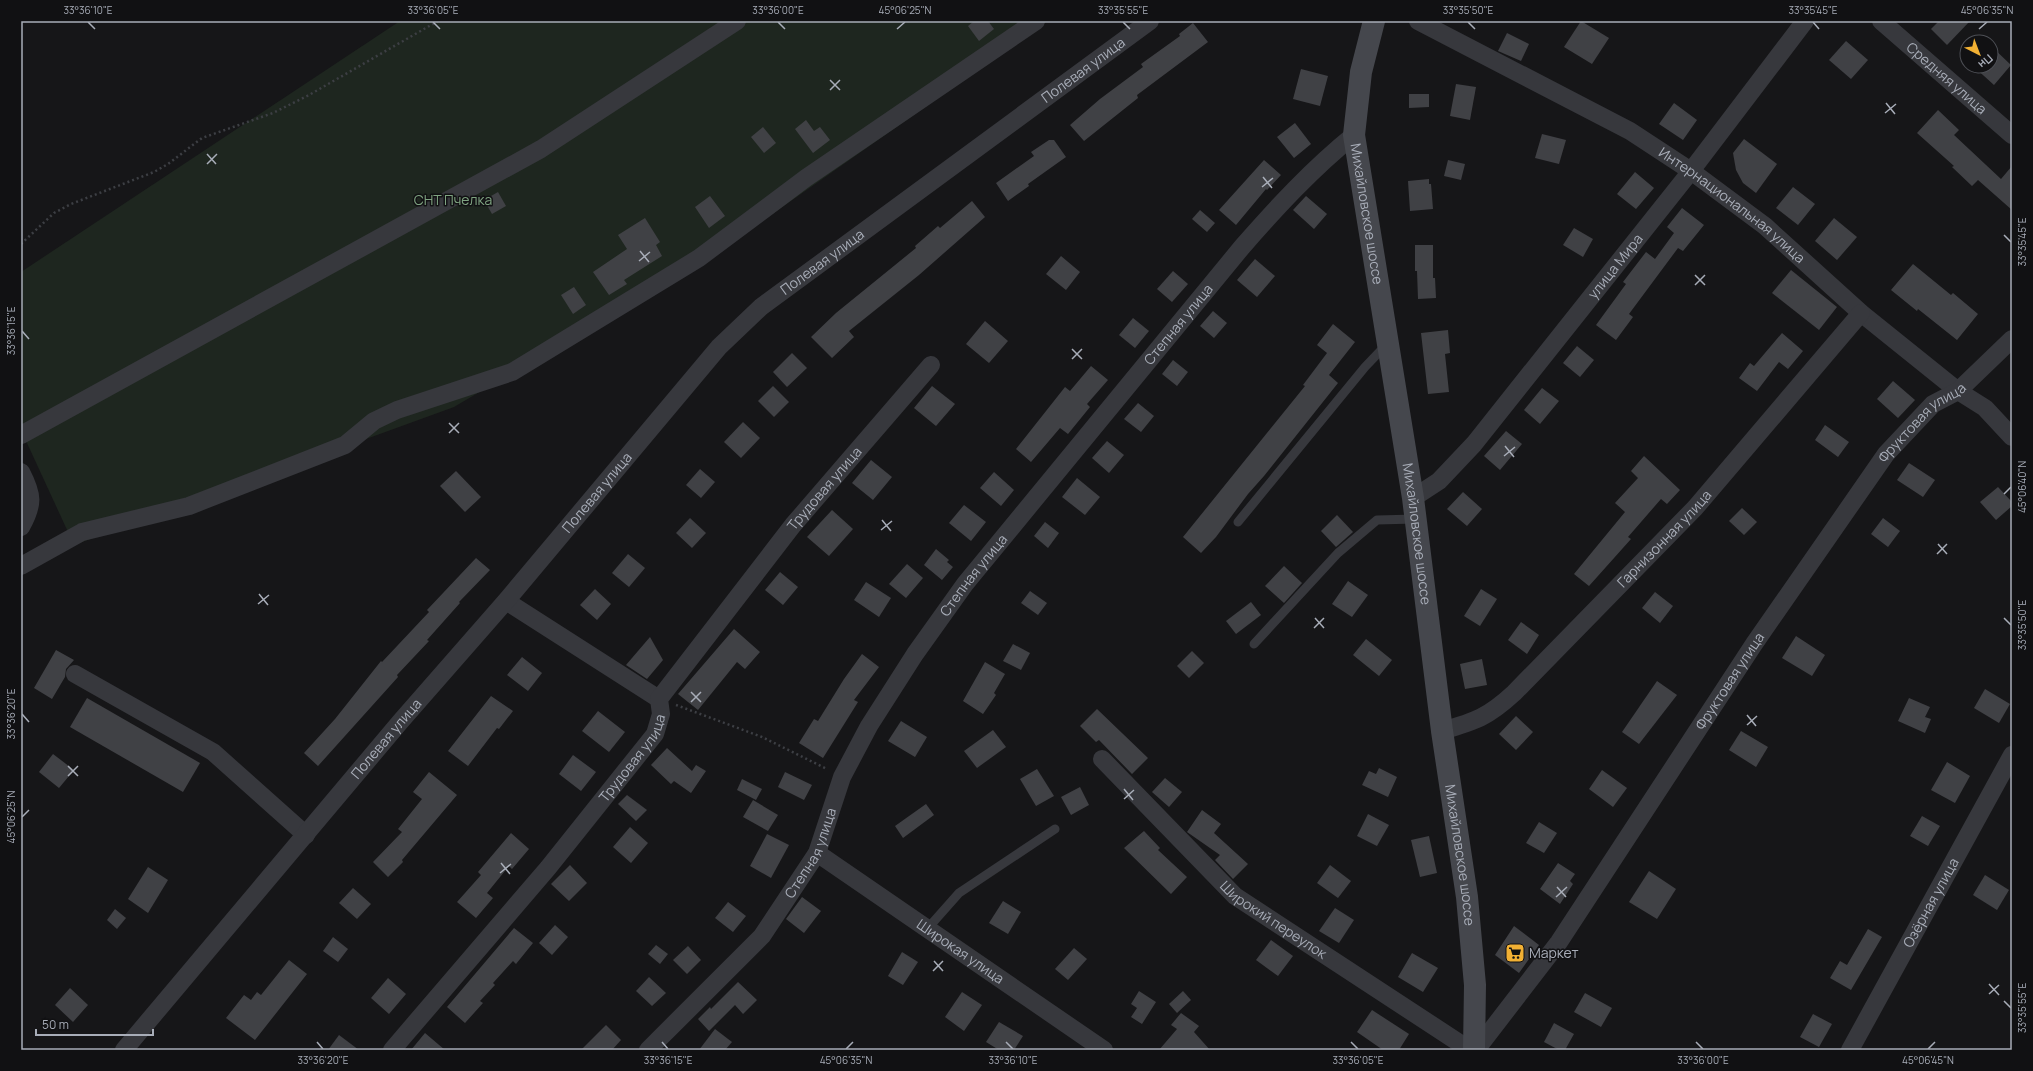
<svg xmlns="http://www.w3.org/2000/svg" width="2033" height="1071" viewBox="0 0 2033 1071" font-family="Manrope,sans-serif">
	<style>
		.green { fill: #1e261f }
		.building { fill: #404145 }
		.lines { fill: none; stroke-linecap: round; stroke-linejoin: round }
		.path { stroke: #3d3f44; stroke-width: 2.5; stroke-dasharray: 2 3; stroke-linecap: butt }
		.lane { stroke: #37383d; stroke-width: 9 }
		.street { stroke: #37383d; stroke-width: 18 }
		.secondary { stroke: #45474d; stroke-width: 22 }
		.ticks { fill: none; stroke: #a8adb8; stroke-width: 1.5 }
		.labels { text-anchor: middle; stroke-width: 3; stroke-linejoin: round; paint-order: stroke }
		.street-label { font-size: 14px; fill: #a8adb8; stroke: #111113 }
		.park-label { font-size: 14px; fill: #7fa381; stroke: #111113 }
		.poi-label { font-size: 14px; fill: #a8adb8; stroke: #111113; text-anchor: start }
		.neatline { fill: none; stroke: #a8adb8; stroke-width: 1.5 }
		.ticks-label { font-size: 10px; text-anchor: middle; fill: #a8adb8 }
	</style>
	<rect width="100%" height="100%" fill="#161618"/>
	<polygon class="green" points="400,21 1048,21 728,245 454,407 74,545 21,430 21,272"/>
	<g class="building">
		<polygon points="974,21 988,21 994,29 979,41 968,26"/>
		<polygon points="1581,21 1609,38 1592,64 1564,47"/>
		<polygon points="1939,21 1970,21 1947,45 1931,29"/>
		<polygon points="1193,23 1208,42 1137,95 1138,98 1084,141 1070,125 1100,99 1143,67 1141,64 1180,36 1179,34"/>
		<polygon points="1507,33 1529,44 1521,61 1498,51"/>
		<polygon points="1846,41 1868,60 1851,79 1829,60"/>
		<polygon points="1991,46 2011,65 1994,85 1973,66 1991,66"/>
		<polygon points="1301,69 1328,76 1320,106 1293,99"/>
		<polygon points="1456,84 1476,87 1470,120 1450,116"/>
		<polygon points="1409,94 1429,94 1429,107 1409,108"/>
		<polygon points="1674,103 1697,120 1683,140 1659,124"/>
		<polygon points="1938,110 1959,130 1954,135 2001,179 2012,166 2012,210 1978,180 1972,186 1952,167 1954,166 1917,133"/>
		<polygon points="806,120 814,131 820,127 830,140 813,153 795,129"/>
		<polygon points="1295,123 1311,144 1294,158 1277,137"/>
		<polygon points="763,127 776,143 764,153 751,137"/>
		<polygon points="1542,134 1566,140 1559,164 1535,158"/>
		<polygon points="1744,139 1777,164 1756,193 1743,183 1736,170 1733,153"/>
		<polygon points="1049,140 1054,140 1066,157 1028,184 1029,186 1008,201 996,183 1034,156 1031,152"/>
		<polygon points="1264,160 1281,175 1267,190 1266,189 1236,225 1219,210"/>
		<polygon points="1448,160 1465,164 1461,180 1444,176"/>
		<polygon points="1635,172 1654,188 1636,209 1617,194"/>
		<polygon points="1429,179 1429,184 1431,184 1433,209 1410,211 1408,181"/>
		<polygon points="1793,187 1815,204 1798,225 1776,208"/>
		<polygon points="498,192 506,206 492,214 484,200"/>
		<polygon points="710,196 725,216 709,228 695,207"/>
		<polygon points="1306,196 1327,214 1314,229 1293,210"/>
		<polygon points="972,201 985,217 919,275 849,331 854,337 832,358 811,337 836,313 916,248 915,246 938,226 940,228"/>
		<polygon points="1682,208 1704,225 1683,251 1678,248 1629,314 1633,317 1616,340 1596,325 1626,284 1623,282 1646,252 1655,259 1674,233 1667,227"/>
		<polygon points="1200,210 1215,223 1207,232 1192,219"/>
		<polygon points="645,218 660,242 656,245 662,256 624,280 627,284 609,295 593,272 627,249 618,235"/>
		<polygon points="1834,218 1857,237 1837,260 1815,241"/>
		<polygon points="1574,228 1593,239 1583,257 1563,245"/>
		<polygon points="1415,245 1433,245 1433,278 1435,278 1436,298 1418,299 1417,271 1415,271"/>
		<polygon points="1061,256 1080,272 1066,290 1046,274"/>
		<polygon points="1255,259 1275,276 1257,297 1237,280"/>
		<polygon points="1913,264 1951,295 1953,293 1978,314 1957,340 1918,309 1917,311 1891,290"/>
		<polygon points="1791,270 1837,307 1819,330 1772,293"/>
		<polygon points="1173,271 1188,284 1172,302 1157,289"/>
		<polygon points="574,287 586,305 573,314 561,295"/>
		<polygon points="1213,311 1227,323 1214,338 1200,326"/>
		<polygon points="1133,318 1149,331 1135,348 1119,335"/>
		<polygon points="985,321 1008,341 989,363 966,344"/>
		<polygon points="1333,324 1355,342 1329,375 1338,383 1264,476 1248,494 1216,537 1201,553 1183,537 1305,386 1303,385 1327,353 1317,345"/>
		<polygon points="1448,330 1450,353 1445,354 1449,392 1428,394 1421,333"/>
		<polygon points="1782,333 1803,351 1788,369 1779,362 1757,391 1739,378 1750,363 1754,366"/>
		<polygon points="1577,346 1594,360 1580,377 1563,363"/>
		<polygon points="792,353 807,368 787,387 773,372"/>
		<polygon points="1173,360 1188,372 1177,386 1162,374"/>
		<polygon points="1091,366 1108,380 1087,404 1090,407 1068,434 1060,428 1031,462 1016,449 1065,387 1070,391"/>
		<polygon points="1893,381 1915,400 1898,418 1877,399"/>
		<polygon points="773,386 789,402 774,417 758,401"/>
		<polygon points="932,386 955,404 936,426 914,408"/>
		<polygon points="1542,388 1559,401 1540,424 1524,410"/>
		<polygon points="1138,403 1154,416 1141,432 1124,419"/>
		<polygon points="743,422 760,438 741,458 724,442"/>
		<polygon points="1825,425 1849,442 1838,457 1815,440"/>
		<polygon points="1506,431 1522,444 1500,470 1484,456"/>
		<polygon points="1107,441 1124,455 1109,473 1092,458"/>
		<polygon points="1644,456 1680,490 1667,504 1661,499 1628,537 1631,539 1589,586 1574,574 1625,512 1615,503 1638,478 1631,471"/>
		<polygon points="871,460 892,477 873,500 852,483"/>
		<polygon points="1909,463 1935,480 1923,497 1897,480"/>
		<polygon points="700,469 715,482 701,498 686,485"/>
		<polygon points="456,471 481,497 465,512 440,486"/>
		<polygon points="994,472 1014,490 1001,506 980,488"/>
		<polygon points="1077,478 1100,497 1085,515 1062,497"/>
		<polygon points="1998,487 2012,502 2012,506 1996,520 1980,502"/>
		<polygon points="1463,492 1482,509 1467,526 1447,509"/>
		<polygon points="964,505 986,522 971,541 949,523"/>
		<polygon points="1742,508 1757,522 1744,535 1729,521"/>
		<polygon points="832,510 853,529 829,556 807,537"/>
		<polygon points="1337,515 1353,532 1336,547 1321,531"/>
		<polygon points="690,518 706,533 692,548 676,533"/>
		<polygon points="1883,518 1900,531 1888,547 1871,534"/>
		<polygon points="1045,522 1059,533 1048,548 1034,536"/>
		<polygon points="936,549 949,560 947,562 953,567 942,580 924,565"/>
		<polygon points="628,554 645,568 629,587 612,573"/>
		<polygon points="476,558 490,570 459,602 460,603 427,640 429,641 397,675 398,677 318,766 304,753 335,719 381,661 382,662 429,612 427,610"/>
		<polygon points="907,564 923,578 906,598 889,584"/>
		<polygon points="1284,566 1302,583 1284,603 1265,586"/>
		<polygon points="780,572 798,587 783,605 765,590"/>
		<polygon points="1348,581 1368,595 1352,617 1332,604"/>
		<polygon points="866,582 891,598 879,617 854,600"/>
		<polygon points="595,589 611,604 597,620 580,605"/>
		<polygon points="1481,589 1497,599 1480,626 1464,616"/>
		<polygon points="1030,591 1047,603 1038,615 1021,603"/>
		<polygon points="1655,592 1673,606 1660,623 1642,608"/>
		<polygon points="1251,602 1261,615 1236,634 1226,621"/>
		<polygon points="1521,622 1539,635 1527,654 1508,640"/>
		<polygon points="734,629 760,652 745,669 737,662 698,710 678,694"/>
		<polygon points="1796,636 1825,655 1812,676 1782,658"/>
		<polygon points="650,637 663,660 647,679 626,665"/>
		<polygon points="1366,639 1392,660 1379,676 1353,655"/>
		<polygon points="1013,644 1030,653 1021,670 1003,661"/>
		<polygon points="56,650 74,660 66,669 65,677 52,699 34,688"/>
		<polygon points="1192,651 1204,663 1189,678 1177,666"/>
		<polygon points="862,654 879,667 854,700 858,702 823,758 799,743 814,719 818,721 844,679"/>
		<polygon points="522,657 542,673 528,691 507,675"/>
		<polygon points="1482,659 1487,685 1465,689 1460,664"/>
		<polygon points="985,662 1005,674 994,693 996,695 983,714 963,701"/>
		<polygon points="1657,681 1677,695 1639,744 1622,732"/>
		<polygon points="1985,689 2010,704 1999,723 1974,708"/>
		<polygon points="491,696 513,711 499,729 497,728 468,766 448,751"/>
		<polygon points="87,698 200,763 183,792 70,727"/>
		<polygon points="1909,698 1930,707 1925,717 1931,719 1925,733 1898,721"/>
		<polygon points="1097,709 1148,758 1132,774 1099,740 1096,742 1080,726"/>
		<polygon points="598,711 625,732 609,752 582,731"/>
		<polygon points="1516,716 1533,732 1516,750 1499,734"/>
		<polygon points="901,721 927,737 915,757 888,741"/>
		<polygon points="993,730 1006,747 977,768 964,751"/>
		<polygon points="1741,731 1768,747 1756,767 1729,750"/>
		<polygon points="667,748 692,771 696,765 706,771 691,793 674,781 671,784 651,765"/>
		<polygon points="53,754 74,770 59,788 39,772"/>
		<polygon points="573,755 596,772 581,791 559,774"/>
		<polygon points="1947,762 1970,776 1955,803 1931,790"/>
		<polygon points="1379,768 1397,777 1388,797 1362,785 1369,771 1376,774"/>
		<polygon points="1037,769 1054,796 1036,806 1020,779"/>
		<polygon points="1602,770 1627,788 1613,807 1589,789"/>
		<polygon points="429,772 457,795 402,860 403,862 388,877 373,862 402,832 398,829 422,799 413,792"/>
		<polygon points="785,772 812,785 804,800 778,787"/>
		<polygon points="1165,778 1182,792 1169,807 1152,792"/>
		<polygon points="742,779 762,789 756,800 737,790"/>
		<polygon points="1080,787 1089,805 1071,815 1061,797"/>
		<polygon points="627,795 647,810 636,821 618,804"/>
		<polygon points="753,800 778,815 768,831 743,817"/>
		<polygon points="926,804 934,815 903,838 895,826"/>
		<polygon points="1202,810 1221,824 1214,833 1248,864 1233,879 1215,860 1220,855 1187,832"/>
		<polygon points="1368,814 1389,825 1377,846 1357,836"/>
		<polygon points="1922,816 1940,826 1928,846 1910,836"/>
		<polygon points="1539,822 1557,833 1544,853 1526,843"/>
		<polygon points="630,827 648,843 631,863 613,847"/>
		<polygon points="1144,831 1160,848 1158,850 1187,877 1171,894 1124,848"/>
		<polygon points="511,833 529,849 512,869 509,866 487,893 493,898 476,918 457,902 481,875 478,872"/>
		<polygon points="767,834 789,845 771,878 750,866"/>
		<polygon points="1429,836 1437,873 1420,877 1411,840"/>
		<polygon points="1558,863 1575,874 1570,881 1573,884 1560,904 1540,889"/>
		<polygon points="570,865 587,883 569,901 551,884"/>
		<polygon points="1330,865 1351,881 1338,898 1317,883"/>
		<polygon points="148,867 168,880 148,913 128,899"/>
		<polygon points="1649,871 1676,889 1657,919 1629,902"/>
		<polygon points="1985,875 2009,890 1997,910 1973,895"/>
		<polygon points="353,888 371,904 357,919 339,903"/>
		<polygon points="802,897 821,911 804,933 786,919"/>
		<polygon points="1003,901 1021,912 1008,934 989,923"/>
		<polygon points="728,902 746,916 733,932 715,918"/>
		<polygon points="1335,908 1354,920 1339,943 1319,931"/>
		<polygon points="115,909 126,918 117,929 107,920"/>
		<polygon points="555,925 568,937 552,955 539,943"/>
		<polygon points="1514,926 1539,945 1519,973 1495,955"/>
		<polygon points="514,928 533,943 516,964 513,961 493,983 495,985 480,1001 483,1003 465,1023 447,1007"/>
		<polygon points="1868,929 1882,937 1851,990 1830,978 1840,961 1847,965"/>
		<polygon points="333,937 348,949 338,962 323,951"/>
		<polygon points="1271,940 1293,956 1278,976 1256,960"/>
		<polygon points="656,945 668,954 660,964 648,954"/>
		<polygon points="688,946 701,960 687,974 673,960"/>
		<polygon points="1074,948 1087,959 1068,980 1055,969"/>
		<polygon points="902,952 918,962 903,985 888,976"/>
		<polygon points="1412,953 1438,968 1423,992 1398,977"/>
		<polygon points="289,960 307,974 255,1040 226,1018 244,995 251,1000 257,992 261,995"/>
		<polygon points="649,977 666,993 652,1006 636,991"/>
		<polygon points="388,978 406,994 389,1014 371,998"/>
		<polygon points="738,982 757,1000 743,1014 735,1005 709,1031 698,1019 710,1007 711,1009"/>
		<polygon points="70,988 88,1005 73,1022 55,1005"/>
		<polygon points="1139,991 1156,1002 1142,1024 1131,1017 1137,1008 1131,1004"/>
		<polygon points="1183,991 1191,1000 1177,1013 1169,1004"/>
		<polygon points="962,992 982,1005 964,1031 945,1017"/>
		<polygon points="1585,993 1612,1008 1601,1027 1574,1012"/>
		<polygon points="1372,1010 1409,1034 1399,1050 1383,1050 1357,1032"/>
		<polygon points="1181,1013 1199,1026 1194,1032 1210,1050 1159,1050 1177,1029 1171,1025"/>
		<polygon points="1813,1014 1832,1024 1819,1047 1800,1037"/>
		<polygon points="999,1022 1023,1036 1014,1050 999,1050 986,1042"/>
		<polygon points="1554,1023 1574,1034 1565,1050 1559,1050 1544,1042"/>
		<polygon points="606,1025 621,1040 612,1050 581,1050"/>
		<polygon points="715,1029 732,1042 725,1050 699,1050"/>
		<polygon points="425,1033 445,1050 411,1050"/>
		<polygon points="339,1035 359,1050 328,1050"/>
	</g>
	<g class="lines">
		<g class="path">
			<polyline points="21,244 54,213 71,204 154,172 168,164 202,138 273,113 309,95 438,21"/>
			<polyline points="676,705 762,737 827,769"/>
		</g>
		<g class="lane">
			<polyline points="1238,522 1365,367 1386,345"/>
			<polyline points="1254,644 1338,553 1377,520 1415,519"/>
			<polyline points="928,928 959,893 1055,829"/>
		</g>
		<g class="street">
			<path id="s1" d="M1418 21 1630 131 1691 171 1765 226 1861 313 1958 391 1985 408 2012 437"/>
			<path id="s2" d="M1881 21 2012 135"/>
			<polyline points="21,435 541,149 737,21"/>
			<path d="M21 472C33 495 34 504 21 527"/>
			<path id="s3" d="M1413 498 1439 481 1474 444 1691 171 1805 21"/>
			<polyline points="21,566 82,532 189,506 345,445 374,421 397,410 512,372 699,258 806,178 1036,21"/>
			<polyline points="506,601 659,699"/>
			<polyline points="75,674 213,752 306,835"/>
			<path id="s4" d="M1442 731C1476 721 1488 717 1514 693L1695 508 1861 313"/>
			<path id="s5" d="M1102 759 1235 896 1470 1050"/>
			<path id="s6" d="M817 853 1104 1050"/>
			<path id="s7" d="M124 1050 400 722 506 601 719 347 761 307 1150 21"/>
			<path id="s8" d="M392 1050 548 868 655 734 661 714 659 699 793 525 931 365"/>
			<path id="s9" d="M648 1050 762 936 817 853 842 777 869 726 915 654 965 584 1242 247C1277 207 1312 169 1354 135"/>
			<path id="s10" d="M1476 1050 1559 942 1754 644 1886 454 1933 404 1958 391 2012 339"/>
			<path id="s11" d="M1850 1050 2012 755"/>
		</g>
		<path class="secondary" id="s12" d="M1374 21 1361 72 1354 135 1413 498 1442 731 1467 897 1475 985 1474 1050"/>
	</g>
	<path class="ticks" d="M88 22 95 29M433 22 440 29M778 22 785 29M1123 22 1130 29M1468 22 1475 29M1813 22 1819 29M897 29 905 22M1979 29 1987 22M830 80 840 90M830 90 840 80M1886 103 1895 114M1885 113 1896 104M207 154 216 164M207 164 217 154M1263 177 1272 188M1262 187 1273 178M2004 235 2011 242M640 251 649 262M639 261 650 252M1695 275 1705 285M1695 285 1705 275M22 331 29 339M1072 349 1082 359M1072 359 1082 349M449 423 459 433M449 433 459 423M1505 446 1514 457M1504 456 1515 447M2004 494 2011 487M882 520 891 531M881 530 892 521M1938 544 1947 554M1937 554 1947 544M259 594 268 605M258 604 269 595M1315 618 1324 628M2004 618 2011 625M1314 628 1324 618M691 692 701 702M691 702 701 692M22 714 29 722M1747 715 1756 726M1747 725 1757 716M68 766 78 776M68 776 78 766M1124 789 1133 800M1124 799 1134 790M22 817 29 810M501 863 510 874M500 873 511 864M1557 887 1566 897M1556 897 1567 887M934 961 943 971M933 971 943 961M1989 984 1999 995M1989 994 1999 985M2004 1001 2011 1008M317 1042 323 1049M662 1042 668 1049M1006 1042 1013 1049M1351 1042 1358 1049M1696 1042 1703 1049M846 1049 853 1042M1928 1049 1935 1042"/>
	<defs>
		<symbol id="supermarket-square" viewBox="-11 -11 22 22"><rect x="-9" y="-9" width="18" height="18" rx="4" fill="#f2b134" stroke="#111113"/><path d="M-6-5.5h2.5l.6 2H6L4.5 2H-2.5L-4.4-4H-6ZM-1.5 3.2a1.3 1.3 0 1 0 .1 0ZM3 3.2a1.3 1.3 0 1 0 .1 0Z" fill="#111"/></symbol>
	</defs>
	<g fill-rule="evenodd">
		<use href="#supermarket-square" x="1504" y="942" width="22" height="22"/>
	</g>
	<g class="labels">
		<g class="street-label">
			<text dy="5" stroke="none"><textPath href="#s7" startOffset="1379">Полевая улица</textPath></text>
			<text dy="5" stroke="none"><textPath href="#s2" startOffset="87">Средняя улица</textPath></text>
			<text dy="5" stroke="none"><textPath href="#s1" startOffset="365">Интернациональная улица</textPath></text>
			<text dy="5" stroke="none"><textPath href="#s12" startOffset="196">Михайловское шоссе</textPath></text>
			<text dy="5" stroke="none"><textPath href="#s7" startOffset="1055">Полевая улица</textPath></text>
			<text dy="5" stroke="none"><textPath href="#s3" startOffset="309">улица Мира</textPath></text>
			<text dy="5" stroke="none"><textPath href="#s9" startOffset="906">Степная улица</textPath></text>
			<text dy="5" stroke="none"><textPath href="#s10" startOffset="772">Фруктовая улица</textPath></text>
			<text dy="5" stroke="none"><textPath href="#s8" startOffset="715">Трудовая улица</textPath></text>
			<text dy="5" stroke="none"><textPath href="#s7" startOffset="731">Полевая улица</textPath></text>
			<text dy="5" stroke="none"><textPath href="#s12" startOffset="520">Михайловское шоссе</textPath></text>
			<text dy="5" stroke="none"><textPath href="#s4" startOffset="298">Гарнизонная улица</textPath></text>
			<text dy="5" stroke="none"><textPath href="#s9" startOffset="582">Степная улица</textPath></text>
			<text dy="5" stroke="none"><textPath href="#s10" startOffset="448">Фруктовая улица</textPath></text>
			<text dy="5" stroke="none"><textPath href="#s7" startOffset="407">Полевая улица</textPath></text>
			<text dy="5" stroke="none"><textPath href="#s8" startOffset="379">Трудовая улица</textPath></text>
			<text dy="5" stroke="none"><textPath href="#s9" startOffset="258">Степная улица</textPath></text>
			<text dy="5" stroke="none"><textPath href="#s12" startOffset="844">Михайловское шоссе</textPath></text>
			<text dy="5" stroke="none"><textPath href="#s11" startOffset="168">Озёрная улица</textPath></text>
			<text dy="5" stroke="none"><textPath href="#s5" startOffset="236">Широкий переулок</textPath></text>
			<text dy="5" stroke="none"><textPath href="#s6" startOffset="174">Широкая улица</textPath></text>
		</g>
		<g class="park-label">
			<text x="453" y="205">СНТ Пчелка</text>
		</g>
		<g class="poi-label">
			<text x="1529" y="958">Маркет</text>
		</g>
	</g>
	<rect width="2033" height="1071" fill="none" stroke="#111113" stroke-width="44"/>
	<g transform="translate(1979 54) rotate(138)"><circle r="19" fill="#111113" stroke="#4d4f55"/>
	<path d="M0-3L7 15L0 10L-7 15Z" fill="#f2b134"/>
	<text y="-6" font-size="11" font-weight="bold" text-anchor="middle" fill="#a8adb8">Пн</text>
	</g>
	<path d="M36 1029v6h117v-6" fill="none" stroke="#a8adb8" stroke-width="2"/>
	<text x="42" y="1029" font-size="12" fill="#a8adb8" stroke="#111113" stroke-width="3" paint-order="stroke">50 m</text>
	<rect x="22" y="22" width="1989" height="1027" class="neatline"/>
	<g class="ticks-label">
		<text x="88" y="14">33°36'10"E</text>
		<text x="433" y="14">33°36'05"E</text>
		<text x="778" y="14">33°36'00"E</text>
		<text x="905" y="14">45°06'25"N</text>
		<text x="1123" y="14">33°35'55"E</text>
		<text x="1468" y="14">33°35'50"E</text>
		<text x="1813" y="14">33°35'45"E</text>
		<text x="1987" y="14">45°06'35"N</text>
		<text transform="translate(2022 242) rotate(-90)" y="4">33°35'45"E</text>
		<text transform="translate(11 331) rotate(-90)" y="4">33°36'15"E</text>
		<text transform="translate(2022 487) rotate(-90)" y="4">45°06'40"N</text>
		<text transform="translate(2022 625) rotate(-90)" y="4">33°35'50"E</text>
		<text transform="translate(11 714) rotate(-90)" y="4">33°36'20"E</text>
		<text transform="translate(11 817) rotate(-90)" y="4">45°06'25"N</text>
		<text transform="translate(2022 1008) rotate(-90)" y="4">33°35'55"E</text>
		<text x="323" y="1064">33°36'20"E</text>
		<text x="668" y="1064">33°36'15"E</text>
		<text x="846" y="1064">45°06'35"N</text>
		<text x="1013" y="1064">33°36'10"E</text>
		<text x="1358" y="1064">33°36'05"E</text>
		<text x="1703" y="1064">33°36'00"E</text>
		<text x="1928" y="1064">45°06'45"N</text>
	</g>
</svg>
